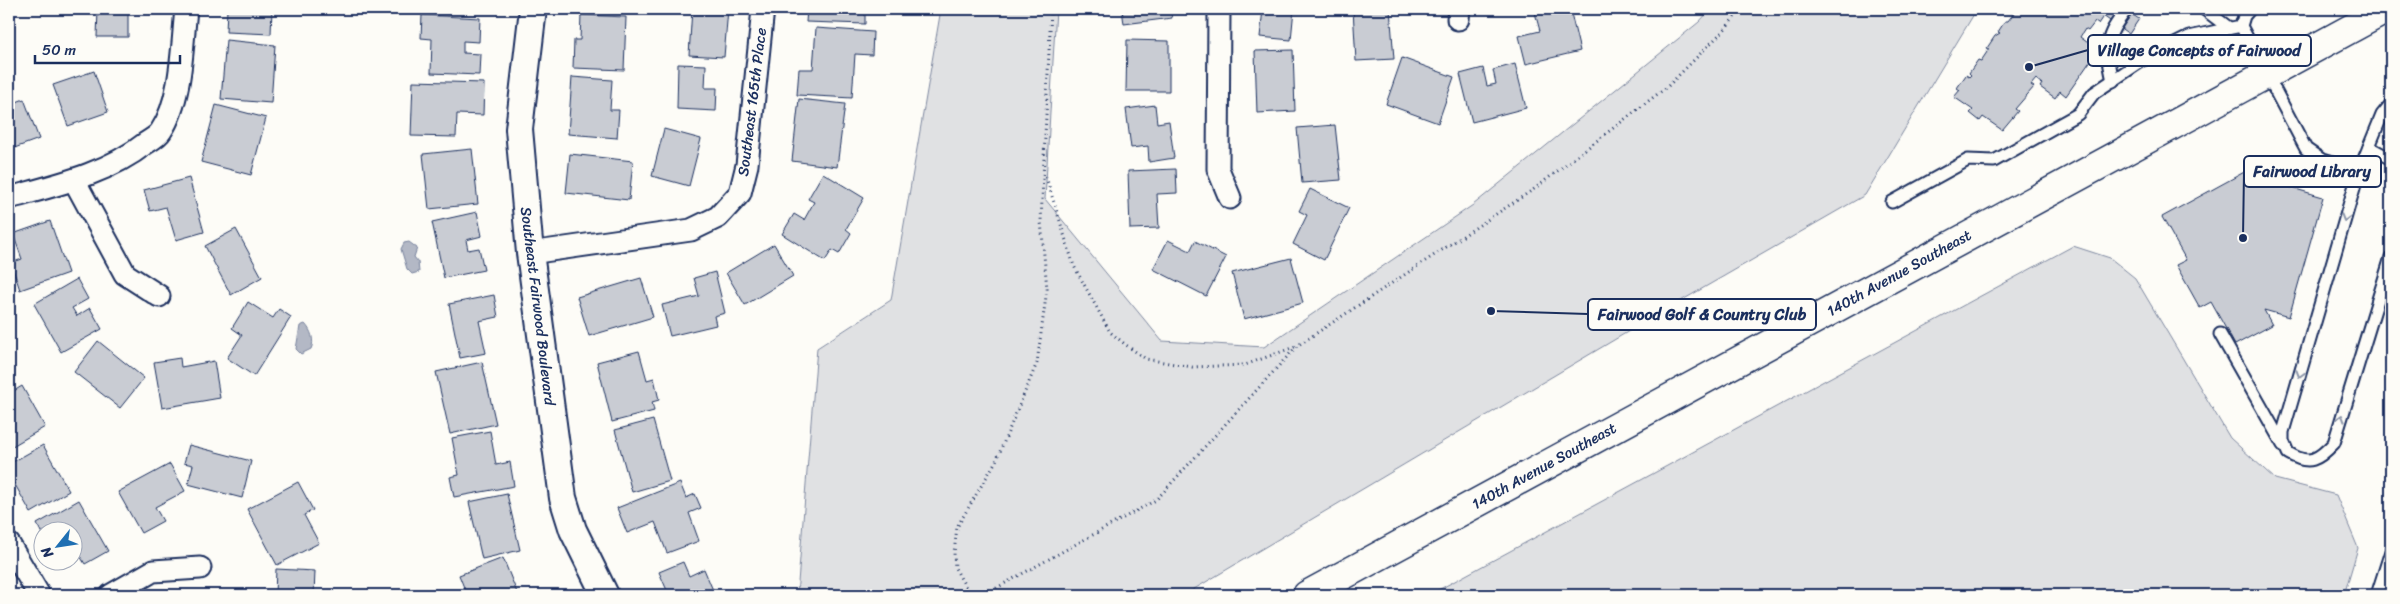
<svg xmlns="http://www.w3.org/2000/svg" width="2400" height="604" viewBox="0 0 2400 604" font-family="Sriracha,sans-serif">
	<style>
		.green { fill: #e0e1e3; stroke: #7e88a0 }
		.water { fill: #b3b8c5; stroke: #76819c }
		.building { fill: #c9ccd3; stroke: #1b2f5e }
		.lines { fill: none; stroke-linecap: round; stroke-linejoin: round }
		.service-casing { stroke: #1b2f5e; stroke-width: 15 }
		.minor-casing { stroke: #1b2f5e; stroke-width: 25 }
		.tertiary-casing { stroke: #1b2f5e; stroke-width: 30 }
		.secondary-casing { stroke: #1b2f5e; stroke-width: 31 }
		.path { stroke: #1b2f5e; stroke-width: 3; stroke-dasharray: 1 4; stroke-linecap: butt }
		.service { stroke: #fdfcf7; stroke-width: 11 }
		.minor { stroke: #fdfcf7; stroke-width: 21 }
		.tertiary { stroke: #fdfcf7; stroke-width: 26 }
		.secondary { stroke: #fdfcf7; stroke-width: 28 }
		.oneway { stroke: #8c96aa }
		.labels { text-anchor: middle; stroke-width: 4.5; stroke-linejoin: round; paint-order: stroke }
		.street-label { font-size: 15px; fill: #1b2f5e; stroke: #fdfcf7 }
		.leader { fill: none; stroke: #1b2f5e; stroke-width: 2 }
		.callout-dot { fill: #1b2f5e; stroke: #fdfcf7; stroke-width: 2 }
		.callout { fill: #fdfcf7; stroke: #1b2f5e; stroke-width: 2 }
		.callout-label { font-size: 16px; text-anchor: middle; font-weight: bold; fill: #1b2f5e }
	</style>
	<rect width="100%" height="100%" fill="#fdfcf7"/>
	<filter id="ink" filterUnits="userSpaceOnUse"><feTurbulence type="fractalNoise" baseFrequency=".02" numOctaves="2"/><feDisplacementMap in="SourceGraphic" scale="10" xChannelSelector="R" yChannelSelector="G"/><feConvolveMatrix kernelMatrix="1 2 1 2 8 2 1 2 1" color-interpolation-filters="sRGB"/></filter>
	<g filter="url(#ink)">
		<g class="green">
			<polygon points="941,9 1056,9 1045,199 1162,341 1264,347 1473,205 1699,22 1711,9 1977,9 1865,195 1646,321 1184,595 797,595 817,348 891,300"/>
			<polygon points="2073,246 2110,258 2135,278 2230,438 2275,479 2336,495 2358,548 2344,595 1429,595"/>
		</g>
		<g class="water">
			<polygon points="409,242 417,248 414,257 418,262 419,272 412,274 407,269 401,249 404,243"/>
			<path d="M305 324C311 330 315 341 311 349L301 354 296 349 300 326Z"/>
		</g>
		<g class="building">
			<polygon points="98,9 128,9 128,37 97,37"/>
			<polygon points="227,9 272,9 271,34 226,32"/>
			<polygon points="692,9 728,9 724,57 689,55"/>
			<polygon points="807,9 865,9 865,24 806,22"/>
			<polygon points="1122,9 1170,9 1172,18 1124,24"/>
			<polygon points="1263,9 1294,9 1291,40 1260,37"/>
			<polygon points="1353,9 1390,9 1394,59 1356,61"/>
			<polygon points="1534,9 1570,9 1580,51 1526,64 1519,36 1540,31"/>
			<polygon points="2017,9 2108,9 2098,24 2095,22 2088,31 2085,29 2080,37 2095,48 2093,51 2096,53 2066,96 2060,91 2055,98 2040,87 2042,84 2036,79 2031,85 2034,87 2015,109 2018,111 2002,130 1983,117 1980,121 1970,113 1973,110 1954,97 1960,90 1957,88 1966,75 1969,77 1971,75 1969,73 1978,60 1981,61 1989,49 1987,48 1995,36 2000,33 1998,32 2005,21 2008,21"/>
			<polygon points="2108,9 2124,9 2139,19 2129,34 2103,16"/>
			<polygon points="422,15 480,18 479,42 463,41 463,53 480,54 479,75 431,73 432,39 421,38"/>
			<polygon points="581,15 626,17 624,70 573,68 574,40 580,40"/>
			<polygon points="816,28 873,32 872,55 855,54 852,98 797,95 799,69 813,69"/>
			<polygon points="226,40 275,45 271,103 221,99"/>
			<polygon points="1127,40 1169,41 1169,91 1126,91"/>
			<polygon points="1293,50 1295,111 1257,113 1255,51"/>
			<polygon points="1402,58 1454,77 1438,123 1386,104"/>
			<polygon points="678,64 706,65 705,88 717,88 716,111 677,109"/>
			<polygon points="1515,64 1526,108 1472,122 1460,74 1483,68 1487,86 1496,84 1493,70"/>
			<polygon points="94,71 108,112 68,126 53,85"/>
			<polygon points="572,77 612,80 610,110 619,110 617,138 568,134"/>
			<polygon points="413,81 484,83 483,115 457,114 456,137 411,136"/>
			<polygon points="24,99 39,139 9,150 9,105"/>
			<polygon points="799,99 845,104 837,167 792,161"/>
			<polygon points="216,105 266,118 251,175 201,162"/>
			<polygon points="1155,105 1157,123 1169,121 1174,158 1149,162 1148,146 1131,148 1126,109"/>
			<polygon points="1335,125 1341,180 1302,183 1297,128"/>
			<polygon points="664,129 701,139 689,186 652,176"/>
			<polygon points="472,149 478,204 429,209 423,154"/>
			<polygon points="570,154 633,161 629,200 566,193"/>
			<polygon points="2259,164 2268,181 2323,197 2289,317 2264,310 2272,325 2235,345 2211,302 2200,308 2176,265 2186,260 2162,217"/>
			<polygon points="1176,169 1177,193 1157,194 1159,228 1130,229 1128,171"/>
			<polygon points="823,173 864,198 846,229 851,233 839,254 832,250 825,261 782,234 794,214 804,220 814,202 808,199"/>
			<polygon points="189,178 204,232 176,240 166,207 150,211 144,190"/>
			<polygon points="1310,189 1349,208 1324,260 1293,244 1307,215 1299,211"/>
			<polygon points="477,212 482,236 466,240 468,250 479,248 484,270 444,278 432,222"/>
			<polygon points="50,221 68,273 20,290 11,263 22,259 13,234"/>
			<polygon points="236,229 262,277 231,295 205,246"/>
			<polygon points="1168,240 1190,251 1195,241 1226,257 1206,296 1153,269"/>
			<polygon points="774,244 793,276 745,305 726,273"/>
			<polygon points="1291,258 1303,303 1244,319 1232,273"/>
			<polygon points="715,272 725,313 714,316 716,325 670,336 662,305 699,296 694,278"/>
			<polygon points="641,278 653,317 589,336 577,297"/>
			<polygon points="77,279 88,299 72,308 77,316 90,308 102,329 61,352 34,304"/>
			<polygon points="494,295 498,317 479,321 486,353 460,358 449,304"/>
			<polygon points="248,302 273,318 279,309 291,317 254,376 227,358 242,335 232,328"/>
			<polygon points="98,341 144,378 120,408 74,372"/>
			<polygon points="639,351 647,380 654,378 659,400 652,402 654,411 612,422 597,362"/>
			<polygon points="180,358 181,367 214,361 220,398 162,408 154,362"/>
			<polygon points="482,362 496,424 450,434 436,372"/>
			<polygon points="22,386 45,427 9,448 9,394"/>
			<polygon points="653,420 670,481 632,492 615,430"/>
			<polygon points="490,431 496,465 510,462 514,486 454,497 450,477 459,475 452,438"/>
			<polygon points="43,445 69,491 31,513 9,474 9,464"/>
			<polygon points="189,445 251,461 242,498 188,484 193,465 184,463"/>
			<polygon points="170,464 185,491 155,507 163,521 141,533 118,492"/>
			<polygon points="298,482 313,510 304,515 319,543 277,565 247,509"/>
			<polygon points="680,483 686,498 695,494 701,508 689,513 699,541 667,553 655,522 627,533 617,508"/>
			<polygon points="507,494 520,550 482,559 469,502"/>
			<polygon points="79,500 108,551 85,564 72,543 72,532 42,532 42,534 37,524"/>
			<polygon points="503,558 518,595 467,595 459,575"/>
			<polygon points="683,562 689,576 704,569 715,595 669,595 659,572"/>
			<polygon points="276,569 315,571 314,595 275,595"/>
		</g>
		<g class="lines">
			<defs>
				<g id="service">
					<polyline points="2204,9 2229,28"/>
					<polyline points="2241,26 2244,16 2250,9"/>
					<path d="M2113 81C2105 44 2104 39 2127 9"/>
					<path d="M2391 104 2382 115 2359 171 2283 432V441L2288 453C2309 466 2318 460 2334 443L2391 257"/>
					<polyline points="2369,147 2391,159"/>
					<polyline points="1892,202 1968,160 1994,161 2078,114 2094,93 2143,60 2189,37 2241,26 2306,149 2322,160 2359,171"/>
					<polyline points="2220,334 2283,445"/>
					<polyline points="2377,595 2391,551"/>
				</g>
				<g id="minor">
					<polyline points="1219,9 1218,169 1230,198"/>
					<polyline points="1458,19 1459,9"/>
					<polyline points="74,180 125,274 159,296"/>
					<path d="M9 198C56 185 107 174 146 143 151 140 158 136 161 131 182 100 182 45 186 9"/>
					<polyline points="530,253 691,230 718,217 740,193 747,165 763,9"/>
					<polyline points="9,544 39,595"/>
					<polyline points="111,595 153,571 200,568"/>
				</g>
				<polyline id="tertiary" points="533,9 519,129 530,253 563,498 573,530 605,595"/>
				<polyline id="secondary" points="1307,595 2387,9"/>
			</defs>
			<use href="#service" class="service-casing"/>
			<use href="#minor" class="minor-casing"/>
			<use href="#tertiary" class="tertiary-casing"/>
			<use href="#secondary" class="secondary-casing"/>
			<g class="path">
				<polyline points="1051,9 1041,221 1047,289 1037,363 996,461 957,527 954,553 955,568 965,586 978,595 991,591 1156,500 1297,346 1534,189 1668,86 1725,29 1741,9"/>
				<polyline points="1046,177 1074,266 1110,332 1126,345 1146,359 1192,367 1245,365 1297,346"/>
			</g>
			<use href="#service" class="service"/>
			<use href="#minor" class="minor"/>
			<use href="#tertiary" class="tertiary"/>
			<use href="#secondary" class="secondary"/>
		</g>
		<defs><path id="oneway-chevron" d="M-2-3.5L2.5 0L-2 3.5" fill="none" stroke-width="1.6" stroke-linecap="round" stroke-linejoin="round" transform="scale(1.25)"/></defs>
		<g class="oneway">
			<use href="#oneway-chevron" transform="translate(2345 218) rotate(106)"/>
			<use href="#oneway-chevron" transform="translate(2300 374) rotate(106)"/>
			<use href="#oneway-chevron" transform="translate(2341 418) rotate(-73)"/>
		</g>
	</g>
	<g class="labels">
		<g class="street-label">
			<text transform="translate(752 102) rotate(-83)" y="5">Southeast 165th Place</text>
			<text transform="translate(1899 273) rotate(-29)" y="5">140th Avenue Southeast</text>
			<text transform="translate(538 306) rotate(83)" y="5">Southeast Fairwood Boulevard</text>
			<text transform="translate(1544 466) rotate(-29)" y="5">140th Avenue Southeast</text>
		</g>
	</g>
	<path class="leader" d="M2029 67L2088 50M2243 238L2244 171M1491 311L1588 314"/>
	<g class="callout-dot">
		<circle cx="2029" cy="67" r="5"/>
		<circle cx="2243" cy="238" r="5"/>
		<circle cx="1491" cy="311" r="5"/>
	</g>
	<g class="callout">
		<rect x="2088" y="35" width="223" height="31" rx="5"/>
		<rect x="2244" y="156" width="137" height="31" rx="5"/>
		<rect x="1588" y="299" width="228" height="31" rx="5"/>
	</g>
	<g class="callout-label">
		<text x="2199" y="56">Village Concepts of Fairwood</text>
		<text x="2312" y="177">Fairwood Library</text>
		<text x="1702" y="320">Fairwood Golf &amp; Country Club</text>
	</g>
	<rect width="2400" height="604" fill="none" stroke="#fdfcf7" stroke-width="30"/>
	<rect x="15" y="15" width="2370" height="574" fill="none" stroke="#1b2f5e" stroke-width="2" filter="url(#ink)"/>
	<g transform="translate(58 546) rotate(240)"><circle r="24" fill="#fdfcf7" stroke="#a3aaba"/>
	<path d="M0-4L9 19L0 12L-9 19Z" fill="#1f6fb2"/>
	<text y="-8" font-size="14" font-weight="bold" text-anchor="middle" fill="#1b2f5e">N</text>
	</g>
	<path d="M35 55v8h145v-8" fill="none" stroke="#1b2f5e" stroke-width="2.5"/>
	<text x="42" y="55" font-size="15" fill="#1b2f5e" stroke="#fdfcf7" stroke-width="4" paint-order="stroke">50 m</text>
</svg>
